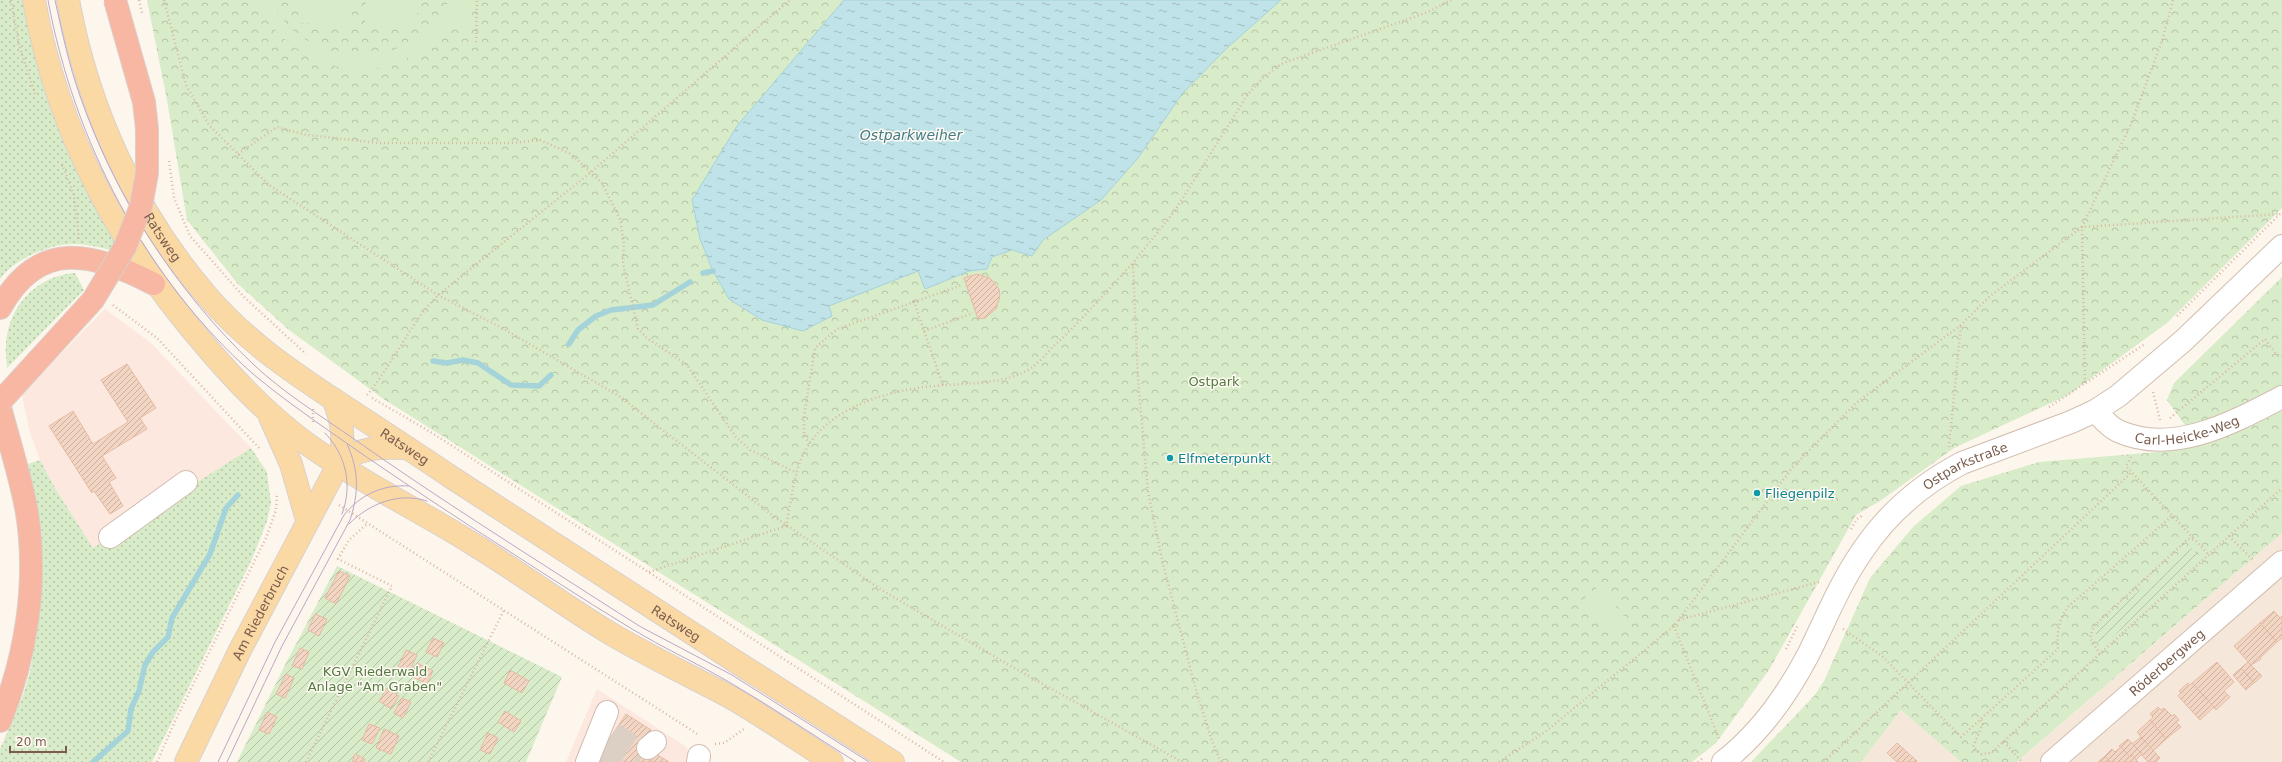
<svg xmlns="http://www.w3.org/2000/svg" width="2282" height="762" viewBox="0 0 2282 762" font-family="'DejaVu Sans',sans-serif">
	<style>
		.residential { fill: #f5e8da }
		.commercial { fill: #fde8e0 }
		.grass { fill: url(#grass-dots) }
		.forest { fill: url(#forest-crowns) }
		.garden { fill: url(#garden-furrows) }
		.pitch { fill: #d8ecc9 }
		.water { fill: url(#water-ripples); stroke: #a5d3da }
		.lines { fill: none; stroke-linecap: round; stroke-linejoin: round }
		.stream { stroke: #a5d3da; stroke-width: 5.5 }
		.building { fill: url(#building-hatch); stroke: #e6bba3 }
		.minor-tunnel { stroke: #dcd0c4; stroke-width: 22; stroke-dasharray: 22 11; stroke-linecap: butt }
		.minor-casing { stroke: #d1beb0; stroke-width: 24 }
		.major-casing { stroke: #dad1cd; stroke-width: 24 }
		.highway-casing { stroke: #dad1cd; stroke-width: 24 }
		.path { stroke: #d9b8a5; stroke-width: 2.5; stroke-dasharray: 1 3; stroke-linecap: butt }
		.minor { stroke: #fff; stroke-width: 22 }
		.major { stroke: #fbd9a5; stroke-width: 22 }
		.highway { stroke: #f7b7a3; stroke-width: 22 }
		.tram { stroke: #b9a8c9; stroke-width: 1 }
		.highway-bridge-casing { stroke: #dad1cd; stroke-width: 24; stroke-linecap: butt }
		.highway-bridge { stroke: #f7b7a3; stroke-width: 22 }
		.culture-dot { fill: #0f9aa8; stroke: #fffaf3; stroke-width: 1.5 }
		.labels { text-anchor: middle; stroke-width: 3; stroke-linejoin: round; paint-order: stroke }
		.street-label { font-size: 13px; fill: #7a5c4d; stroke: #fffaf3 }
		.park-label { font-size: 13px; fill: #537a41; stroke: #fffaf3 }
		.culture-label { font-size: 13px; fill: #0d838f; stroke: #fffaf3; text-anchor: start }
		.water-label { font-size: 14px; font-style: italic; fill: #437c86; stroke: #fffaf3 }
	</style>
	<defs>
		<pattern id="grass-dots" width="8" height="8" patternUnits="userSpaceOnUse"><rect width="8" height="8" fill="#d8ecc9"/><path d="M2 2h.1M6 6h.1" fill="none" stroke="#b4c2a5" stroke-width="1.8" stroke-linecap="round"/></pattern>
		<pattern id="forest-crowns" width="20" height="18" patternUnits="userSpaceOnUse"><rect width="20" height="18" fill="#d8ecc9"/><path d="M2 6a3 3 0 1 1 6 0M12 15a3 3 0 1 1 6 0" fill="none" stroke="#b4c2a5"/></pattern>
		<pattern id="garden-furrows" width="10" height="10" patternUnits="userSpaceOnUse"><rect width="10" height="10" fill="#d8ecc9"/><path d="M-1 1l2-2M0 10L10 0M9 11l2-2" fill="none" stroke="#b4c2a5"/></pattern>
		<pattern id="water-ripples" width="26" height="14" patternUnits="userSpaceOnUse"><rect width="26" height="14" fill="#bfe3e8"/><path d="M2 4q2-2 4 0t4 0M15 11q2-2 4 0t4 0" fill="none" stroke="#a0bbbe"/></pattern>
		<pattern id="building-hatch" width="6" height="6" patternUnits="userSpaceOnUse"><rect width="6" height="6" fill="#f3d5c3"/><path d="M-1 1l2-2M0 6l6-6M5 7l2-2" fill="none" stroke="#cab0a1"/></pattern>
	</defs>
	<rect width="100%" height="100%" fill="#fdf6ec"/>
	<g class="residential">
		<polygon points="2282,533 2282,762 2018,762 2020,760"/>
		<polygon points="1901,710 1961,762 1861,762"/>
	</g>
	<g class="commercial">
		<polygon points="105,309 151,343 251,448 93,549 55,488 40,460 29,429 22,395 37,378"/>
		<polygon points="597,689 685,746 698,762 566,762"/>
	</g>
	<g class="grass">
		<path d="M0 0H24L27 20 41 70 115 241 110 250C98 247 86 244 74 244 48 244 15 259 0 279Z"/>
		<path d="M75 273 84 290 7 368C7 360 5 351 6 343 9 305 37 276 75 273Z"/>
		<polygon points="251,448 267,472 271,503 267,521 252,559 152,762 0,762 0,749 22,698 30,672 38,625 42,533 28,464 40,460 55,488 93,548"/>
	</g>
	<g class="forest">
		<polygon points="147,0 2282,0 2282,208 2167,323 2068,395 1954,448 1880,501 1856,515 1769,670 1716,743 1692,762 961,762 385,400 289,330 237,283 187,220 167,100"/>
		<polygon points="2282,277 2282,533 2017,762 1961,762 1901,710 1861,762 1751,762 1814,696 1824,681 1870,578 1913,527 1961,486 2039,462 2169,451 2199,445 2167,400 2174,383"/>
	</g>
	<g class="garden">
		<polygon points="2189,546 2201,558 2100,648 2096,633 2098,628"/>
		<polygon points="337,566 562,677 526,762 237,762 286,663"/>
	</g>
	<g class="pitch">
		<path d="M254 0H270C275 12 285 23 294 31 344 74 419 59 449 0H470L469 30 447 29C432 43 416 56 397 63 340 84 280 51 254 0Z"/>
		<polygon points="299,0 351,0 351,25 299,23"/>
		<polygon points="366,0 418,0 417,27 365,26"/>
		<polygon points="1599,586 1629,622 1612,637 1581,601"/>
	</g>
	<polygon class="water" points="844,0 1281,0 1228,47 1182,94 1138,158 1101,200 1043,240 1032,256 1012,250 992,257 987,269 969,271 925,289 918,271 829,306 832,316 803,331 762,320 729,299 713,271 700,239 692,200 737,126"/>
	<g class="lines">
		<g class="stream">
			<polyline points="703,273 713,271"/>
			<polyline points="569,344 578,330 596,316 611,310 653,305 690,282"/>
			<polyline points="433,361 447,363 463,360 478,363 511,385 539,386 551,375"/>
			<polyline points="93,762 128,731 131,709 139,691 145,665 153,652 168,637 172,618 210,554 226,508 238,495"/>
		</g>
	</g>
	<g class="building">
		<polygon points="977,274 990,278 999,289 1000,296 996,309 985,318 978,319 964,278"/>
		<polygon points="127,364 156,408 140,418 147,429 102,456 116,478 109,482 123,506 110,514 94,491 92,493 49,426 73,411 93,444 128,422 101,380"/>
		<polygon points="339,571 350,576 336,604 325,598"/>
		<polygon points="2274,611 2280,618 2282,616 2282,638 2277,642 2260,623"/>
		<polygon points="315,614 327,619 319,636 308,630"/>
		<polygon points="2260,623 2277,642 2260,658 2261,659 2251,665 2234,646"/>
		<polygon points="433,638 444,643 437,657 426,652"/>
		<polygon points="300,648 309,652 302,669 292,666"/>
		<polygon points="406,650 417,655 408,674 397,669"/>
		<polygon points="2217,662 2234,682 2224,691 2230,697 2216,710 2192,683"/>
		<polygon points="2248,662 2262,676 2254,683 2241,668"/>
		<polygon points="417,663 433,671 427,684 411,676"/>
		<polygon points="2241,668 2254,683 2246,690 2233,675"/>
		<polygon points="510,670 529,681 522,693 504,683"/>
		<polygon points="286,674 294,678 285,698 276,694"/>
		<polygon points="2188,683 2190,685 2192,683 2214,707 2200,720 2178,696 2181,693 2179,691"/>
		<polygon points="387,688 399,696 391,709 379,701"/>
		<polygon points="402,698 411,702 403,718 394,713"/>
		<polygon points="2158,707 2161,710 2164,708 2172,716 2174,714 2179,720 2176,722 2181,727 2166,739 2150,720 2153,717 2150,714"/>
		<polygon points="505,711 521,721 514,732 498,722"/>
		<polygon points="267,712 277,717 269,734 259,730"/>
		<polygon points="626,714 651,730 642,744 656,754 651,762 594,762"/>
		<polygon points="2150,720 2166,739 2153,751 2137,732"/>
		<polygon points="369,724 380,728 372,744 362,740"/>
		<polygon points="384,729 399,736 391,754 376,748"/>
		<polygon points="488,733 498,738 490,754 480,750"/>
		<polygon points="2141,737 2160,758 2156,762 2148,762 2132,744"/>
		<polygon points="2128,739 2142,754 2136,760 2132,755 2130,757 2119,746"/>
		<polygon points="1897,743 1917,761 1916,762 1897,762 1887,753"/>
		<polygon points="2121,747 2130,757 2132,755 2138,762 2110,762 2105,756 2112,749 2115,752"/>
		<polygon points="355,754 365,759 364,762 352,762"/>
		<polygon points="656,754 669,762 651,762"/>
		<polygon points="2105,756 2110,762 2098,762"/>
	</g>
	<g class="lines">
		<g class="minor-tunnel">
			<polyline points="613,733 644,754"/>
			<polyline points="603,749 623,762"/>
		</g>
		<defs>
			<g id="minor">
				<path id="s1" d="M2095 411C2102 418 2109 427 2118 431 2173 456 2234 422 2282 397"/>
				<polyline points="110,537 186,482"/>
				<polyline points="648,748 655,742"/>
				<polyline points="587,762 607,712"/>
				<polyline points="698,762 699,756"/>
				<path id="s2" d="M1723 762C1759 734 1787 695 1808 655 1825 621 1839 585 1861 553 1886 515 1922 484 1962 463L2071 422 2095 411 2118 396 2183 341 2282 246"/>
				<path id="s3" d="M2052 762 2282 562"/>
			</g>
			<g id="major">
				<path d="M34 0C58 135 120 248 210 351 240 386 272 419 310 446 362 483 419 510 473 544 519 572 562 604 608 632 648 656 689 675 730 697 765 717 798 740 832 762"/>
				<path id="s4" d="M68 0C88 109 135 213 208 297 246 341 292 372 339 403 377 428 414 452 451 477 598 573 745 668 893 762"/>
				<polyline points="270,417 291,464 307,520"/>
				<path d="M338 465C355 447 383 447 407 448"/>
				<path id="s5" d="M186 762 240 650 338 465C346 442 343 421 333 399"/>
			</g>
			<g id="highway">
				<path d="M0 308C40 237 93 253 154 284"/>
				<path d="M0 407C9 442 21 478 27 513 38 583 26 657 0 721"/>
			</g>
		</defs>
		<use href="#minor" class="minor-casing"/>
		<use href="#major" class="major-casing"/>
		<use href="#highway" class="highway-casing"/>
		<g class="path">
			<polyline points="11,0 19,45 35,94"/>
			<polyline points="139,0 142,13"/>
			<polyline points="164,0 186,85 209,125 269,185 438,295 502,328 619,396 776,518 885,592 1009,665 1182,762"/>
			<polyline points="476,42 477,0"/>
			<polyline points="238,154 277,127 307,135 379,143 512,143 540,140 571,154 602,183 620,219 624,244 623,264 638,329 647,338 687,365 735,436 750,450 797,473"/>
			<polyline points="169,161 174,198 190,236 244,297 306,354"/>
			<polyline points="62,164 74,196 79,239"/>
			<polyline points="914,302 962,285"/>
			<polyline points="113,305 157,338 260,449"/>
			<polyline points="2177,316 2282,212"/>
			<polyline points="924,331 973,313"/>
			<polyline points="2085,383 2082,227 2131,124 2162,41 2173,0"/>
			<polyline points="2153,392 2160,420"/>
			<path d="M367 395C393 364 409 325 438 295L590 173 790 0"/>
			<polyline points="372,398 429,431 944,762"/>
			<polyline points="2049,407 2145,344"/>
			<polyline points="313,409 313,422"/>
			<polyline points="2170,418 2265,339 2276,354 2282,356"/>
			<polyline points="809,444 804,435 804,416 815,348 837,329 914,302 943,385"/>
			<polyline points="1949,447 1961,325"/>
			<polyline points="2131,457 2126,466 2195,540"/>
			<polyline points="339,505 699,735"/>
			<polyline points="1851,529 1857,519 1863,515"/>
			<polyline points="2229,536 2254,561"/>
			<path d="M649 572 786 526C791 503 793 476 803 455 827 404 898 387 949 385 974 383 1009 383 1031 368 1039 363 1046 354 1053 347 1081 321 1106 292 1132 264"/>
			<polyline points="1679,620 1819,582"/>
			<polyline points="1674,626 1719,739"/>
			<path d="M1843 629 1882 656 1961 737 2058 649C2057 632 2058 620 2069 606L2173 515"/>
			<polyline points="1786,649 1798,625"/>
			<polyline points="2100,654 2090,638 2094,626 2188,539 2195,540 2208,554"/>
			<polyline points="1981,720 1983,723 1973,747 1981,754 1991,753 2282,488"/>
			<polyline points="2004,742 2022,762"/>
			<polyline points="715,744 724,743 744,729"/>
			<polyline points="157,762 176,719 266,538 276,510 277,494"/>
			<polyline points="306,762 392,586 338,559 349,540 368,523"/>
			<polyline points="428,762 504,610"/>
			<polyline points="1221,762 1212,741 1196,690 1163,564 1148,492 1138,379 1133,263 1174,212 1248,94 1263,78 1281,64 1428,12 1451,0"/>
			<polyline points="1499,762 1545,732 1674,626 1792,468 1856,403 1961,325 1989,297 2082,227 2280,214"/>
			<polyline points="1698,762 1704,757"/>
			<polyline points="1824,762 2132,472"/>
		</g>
		<use href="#minor" class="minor"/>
		<use href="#major" class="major"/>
		<use href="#highway" class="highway"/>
		<g class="tram">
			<path d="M48 0C74 141 145 278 253 374 278 395 305 414 332 433 379 466 427 498 476 530 528 563 579 597 632 629 663 648 697 663 729 682 772 707 813 735 856 762"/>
			<path d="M55 0C62 32 69 65 80 96 115 197 177 292 254 365 284 393 321 416 354 439 439 499 527 554 614 610L641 627 732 675 869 762"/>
			<path d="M325 433C346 455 353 485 342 514"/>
			<path d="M349 524C370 503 399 492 427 501"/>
			<path d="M218 762 275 642 344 515C360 495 383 484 409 486"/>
			<path d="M227 762 282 646 350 520C359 493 359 470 347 444"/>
		</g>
		<defs>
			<polyline id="highway-bridge" points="0,402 93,300 125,247 141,206 147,173 147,129 144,102 115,0"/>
		</defs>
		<use href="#highway-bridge" class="highway-bridge-casing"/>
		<use href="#highway-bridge" class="highway-bridge"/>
	</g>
	<g class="culture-dot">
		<circle cx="1170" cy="458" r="4"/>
		<circle cx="1757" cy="493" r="4"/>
	</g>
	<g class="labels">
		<g class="street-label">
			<text dy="5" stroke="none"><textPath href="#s4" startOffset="257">Ratsweg</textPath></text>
			<text dy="5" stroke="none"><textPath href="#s1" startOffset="102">Carl-Heicke-Weg</textPath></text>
			<text dy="5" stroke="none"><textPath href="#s4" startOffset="580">Ratsweg</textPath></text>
			<text dy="5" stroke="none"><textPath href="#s2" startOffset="391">Ostparkstraße</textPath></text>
			<text dy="5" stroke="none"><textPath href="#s5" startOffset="167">Am Riederbruch</textPath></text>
			<text dy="5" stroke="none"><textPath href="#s4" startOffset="904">Ratsweg</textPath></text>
			<text dy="5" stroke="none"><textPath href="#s3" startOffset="152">Röderbergweg</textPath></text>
		</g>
		<g class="park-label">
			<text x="1214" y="386">Ostpark</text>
			<text x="375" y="676">KGV Riederwald<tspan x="375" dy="15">Anlage "Am Graben"</tspan></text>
		</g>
		<g class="culture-label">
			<text x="1178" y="463">Elfmeterpunkt</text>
			<text x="1765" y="498">Fliegenpilz</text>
		</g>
		<g class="water-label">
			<text x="911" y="140">Ostparkweiher</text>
		</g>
	</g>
	<path d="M10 746v6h56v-6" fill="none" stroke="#7a5c4d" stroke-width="2"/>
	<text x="16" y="746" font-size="12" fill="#7a5c4d" stroke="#fffaf3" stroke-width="3" paint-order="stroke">20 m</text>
</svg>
